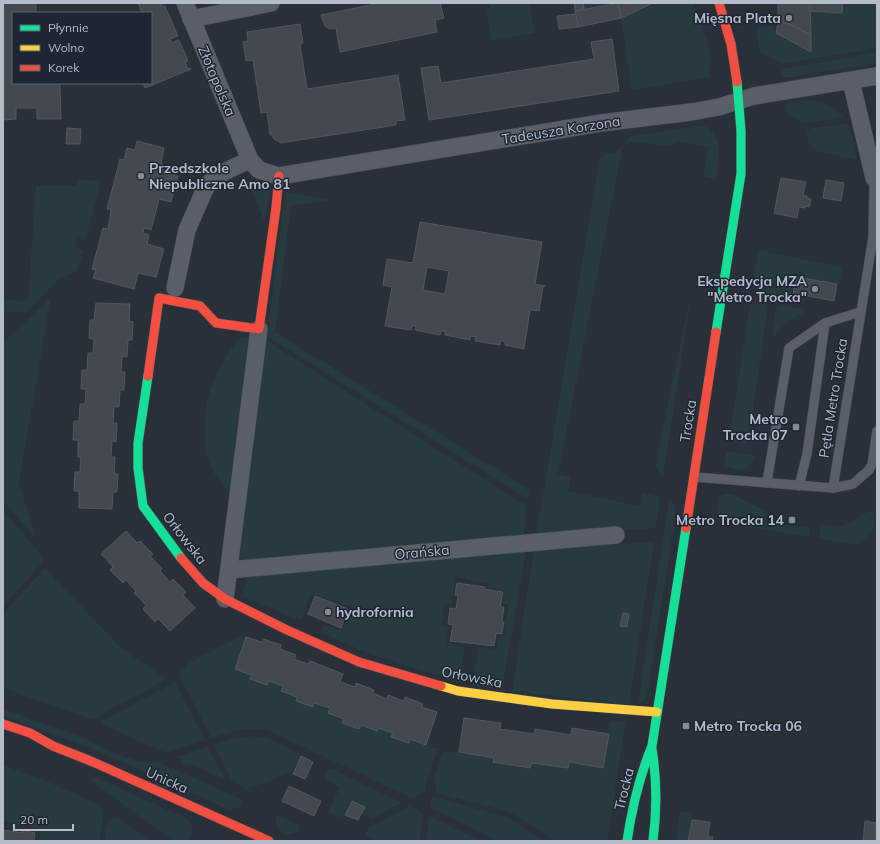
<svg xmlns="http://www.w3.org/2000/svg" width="880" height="844" viewBox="0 0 880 844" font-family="Mulish,sans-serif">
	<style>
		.green { fill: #273a3e }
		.building { fill: #444950; stroke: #52575f; fill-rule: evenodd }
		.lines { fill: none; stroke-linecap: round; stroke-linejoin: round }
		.lane-casing { stroke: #484c53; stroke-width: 10 }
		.street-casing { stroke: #484c53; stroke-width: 18 }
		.fast-casing { stroke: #484c53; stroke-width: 10 }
		.slow-casing { stroke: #484c53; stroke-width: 10 }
		.jam-casing { stroke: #484c53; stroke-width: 10 }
		.lane { stroke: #5a5e66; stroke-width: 9 }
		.street { stroke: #5a5e66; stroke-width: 17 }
		.fast { stroke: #16e098; stroke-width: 9 }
		.slow { stroke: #ffcf43; stroke-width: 9 }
		.jam { stroke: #f24e42; stroke-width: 9 }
		.poi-dot { fill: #848b96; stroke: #1d2633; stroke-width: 1.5 }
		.labels { text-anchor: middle; stroke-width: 3; stroke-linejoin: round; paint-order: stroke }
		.poi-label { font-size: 14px; font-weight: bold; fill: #b4bcc9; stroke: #1d2633; text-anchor: end }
		.street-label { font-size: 14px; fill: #b4bcc9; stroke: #1d2633 }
	</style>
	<rect width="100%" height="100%" fill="#2a3038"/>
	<g class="green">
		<polygon points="489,3 529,3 535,33 492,41 486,10 490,9"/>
		<polygon points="574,3 618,3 621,18 653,3 692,3 707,41 710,55 709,77 632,90 621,19 578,27"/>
		<polygon points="843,3 877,3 877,48 781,64 760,52 756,29 772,26 776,33 810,51 809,11 842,13"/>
		<polygon points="877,52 877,63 792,77 782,77 781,76 783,69"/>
		<path d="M807 100C823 100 832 105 843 117L804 124 787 114 785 103Z"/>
		<polygon points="845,124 849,126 857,160 816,151 808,142 807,131 811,128"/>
		<path d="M697 126 708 127C710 130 714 133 716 137 723 150 718 166 715 179L703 176 709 147 676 141 671 146 630 142 623 145 558 474 570 477 568 491 639 506 642 493 660 497 656 528 536 536 600 158 603 155 616 152 631 136Z"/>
		<polygon points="80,180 101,181 85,241 78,238 75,247 84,250 76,272 61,278 36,301 38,301 25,313 3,311 3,300 28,301 36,186 75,186"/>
		<polygon points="247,180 262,185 270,191 265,223"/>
		<polygon points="285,192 332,200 291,206 275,332 530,490 529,497 526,498 267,336"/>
		<polygon points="758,250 842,267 840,284 797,277 793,293 792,293 791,298 757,291 753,284"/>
		<polygon points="693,284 663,477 660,475 655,466"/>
		<polygon points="51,297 19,483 36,538 3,501 3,343"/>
		<polygon points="756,301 767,302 768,307 748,444 732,441 729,438 750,305"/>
		<polygon points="780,305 804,309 804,312 786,323 772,339 776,308"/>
		<path d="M241 337H253L234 498C223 486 212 473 207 457 205 452 206 447 205 442 203 407 208 389 225 359 230 351 234 343 241 337Z"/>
		<polygon points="262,338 526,506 524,534 522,539 234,563"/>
		<path d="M730 451 753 455 755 457 749 467C739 471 734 469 724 465L726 453Z"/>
		<polygon points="726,494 733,495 767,512 766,522 810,528 809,537 722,522 717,513 720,496"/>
		<polygon points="669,501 672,502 675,506 676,512 647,696 642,702 638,703"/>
		<polygon points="3,510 40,554 43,562 3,606"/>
		<polygon points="869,511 875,513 872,531 858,545 819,538 821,525 843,526"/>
		<polygon points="654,542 629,705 512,691 534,549"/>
		<polygon points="526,551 502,690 472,685 479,647 497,649 498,636 505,636 508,605 503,604 504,589 488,587 488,584 456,577 451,604 445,602 441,626 448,628 447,644 465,647 460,683 360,650 321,632 324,625 342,631 351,607 310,593 302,620 284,614 242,596 247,578 255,575"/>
		<polygon points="45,568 121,648 167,679 95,718 88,718 3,688 3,614"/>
		<path d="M247 633 235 669 251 675 250 679 267 685 269 681 283 686 281 691 297 697 296 701 313 707 314 703 330 708 328 713 344 719 342 723 359 729 361 725 377 731 378 728 393 733 392 737 408 743 410 739 438 749 426 782 425 791 411 798 268 730C246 726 232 732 211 738L179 675 187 664Z"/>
		<polygon points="175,682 205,740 166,753 101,724 102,721"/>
		<path d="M3 709C27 718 51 726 75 735 102 745 129 765 158 762L241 799 242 802 240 807 230 810 93 749 3 716Z"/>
		<polygon points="611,721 626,722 607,841 554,841 540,830 509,812 437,793 434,777 443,752 459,752 494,758 493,762 530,768 532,763 567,768 569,762 603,768"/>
		<polygon points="248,736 268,738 301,754 291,773 247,789 236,784 232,781 214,745 235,738"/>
		<polygon points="208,747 224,777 222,778 190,764 189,766 181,762 182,759 177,757"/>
		<path d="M3 765 39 778 100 805C106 815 101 830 99 841H39L41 829 3 821Z"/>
		<polygon points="332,769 402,803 372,819 361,814 365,807 363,806 363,804 351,799 342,818 331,813 329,810 340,787 324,779 328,770"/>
		<polygon points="93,776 188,819 193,829 188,841 172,840 91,781"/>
		<polygon points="434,797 507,817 545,841 498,841 430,808 432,798"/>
		<polygon points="409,806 423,813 420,841 378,841 366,836 366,834 368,828"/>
		<polygon points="680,811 692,813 688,841 676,841"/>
		<polygon points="278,816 299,825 300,828 298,832 288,835 279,832 275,822 276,817"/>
		<polygon points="429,816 481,841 426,841"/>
		<path d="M117 818 121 819 149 841H104C106 831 105 819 117 818Z"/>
	</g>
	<g class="building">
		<polygon points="3,3 36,3 36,13 13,13 13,83 60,83 61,119 37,119 37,108 16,108 16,119 3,120"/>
		<polygon points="138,3 161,3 163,7 165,6 178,36 170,39 172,43 179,40 188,61 185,62 188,69 190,68 191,69 145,88 143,83 151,83 151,13 142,13"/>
		<polygon points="380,3 440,3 444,18 435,20 437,32 340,52 336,28 330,29 325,26 321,15"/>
		<polygon points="574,3 583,3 584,9 575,11"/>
		<polygon points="614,3 618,3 621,18 578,27 575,11 614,4"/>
		<polygon points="618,3 624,4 653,3 621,18"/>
		<polygon points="778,3 810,3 811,35 789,24 778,22"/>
		<polygon points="810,3 843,3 842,13 809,11"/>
		<polygon points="576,14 578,27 559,29 557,16"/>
		<polygon points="778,22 789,24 811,35 811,52 776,33"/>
		<polygon points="300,24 303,43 300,44 307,89 398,75 405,120 396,121 396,125 280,143 280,141 277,141 273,138 273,135 270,135 267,112 261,113 253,60 246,61 243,42 248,41 247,32"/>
		<polygon points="612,39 619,91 429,120 421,68 438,66 441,83 594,59 591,42"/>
		<polygon points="67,128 81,129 80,144 66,144"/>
		<polygon points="137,141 164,148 161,164 171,167 169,174 178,176 171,202 159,199 151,230 144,228 143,233 149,235 147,244 164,249 156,277 138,273 134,289 93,278 96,270 92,269 103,228 108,229 111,210 107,209 120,159 124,160 127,148 135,150"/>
		<polygon points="781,178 806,182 803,195 807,196 807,198 811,199 809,207 805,206 805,208 799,207 797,218 774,213"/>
		<polygon points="826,180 844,183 841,201 823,198"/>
		<path d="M420 222 542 242 535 284 545 286 543 287 539 310 540 311 530 310 524 349 505 345V341H500V345L475 341 476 337 471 336 470 340 445 335V331H441L440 335 415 330 416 326H412L411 330 385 326 392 287 383 285 387 259 413 263ZM427 267 449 271 445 294 423 290Z"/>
		<polygon points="797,277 837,284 834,301 793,293"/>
		<polygon points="96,303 130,304 129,321 133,322 132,340 128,340 127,357 122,356 121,372 125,372 124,390 120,390 119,407 114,407 113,423 117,423 116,442 112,441 111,457 115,457 114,474 118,474 117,492 113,492 112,509 79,508 79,491 74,491 75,472 80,472 81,457 78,457 78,440 73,440 74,421 79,421 80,404 85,404 86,389 81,389 82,370 87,370 88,353 93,353 94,339 89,338 90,320 94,320"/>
		<polygon points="126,531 137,543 140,541 153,554 150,556 162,569 160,571 170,582 173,579 186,592 183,595 195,608 170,631 158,619 155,622 143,609 146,605 134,593 136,591 126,580 123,583 110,570 113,567 101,554"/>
		<polygon points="457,583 485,587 485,589 503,592 500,607 504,607 502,622 504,622 502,634 496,633 494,646 450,641 453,625 448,624 450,608 456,609 458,595 455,595"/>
		<polygon points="315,596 348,609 341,628 308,614"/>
		<polygon points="623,613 629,614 627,627 620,626"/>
		<polygon points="246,637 262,642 264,639 281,645 280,649 296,655 294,659 308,664 310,661 343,674 340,682 355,687 356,683 374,690 373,693 387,699 388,695 404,701 405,697 423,704 422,707 437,712 426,745 410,739 409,743 391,737 393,733 378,728 377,731 361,725 359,729 342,723 344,719 328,713 330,708 314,703 313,707 296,701 297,697 281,691 283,686 269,681 267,685 250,679 251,675 235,669"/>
		<polygon points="464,718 501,723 500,729 534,734 535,729 571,735 572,728 609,734 603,768 569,762 568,768 532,763 530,768 493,762 494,758 459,752"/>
		<polygon points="301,756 313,762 305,779 293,774"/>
		<polygon points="289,786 321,801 314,816 282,801"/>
		<polygon points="352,801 365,807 358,820 345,815"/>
		<polygon points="692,820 710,822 708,837 713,837 712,841 688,841"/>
		<polygon points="865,821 877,823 877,841 863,841"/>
		<polygon points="3,830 22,833 22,830 35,833 34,841 3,841"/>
	</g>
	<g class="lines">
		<defs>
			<g id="lane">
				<polyline points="694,477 833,488 853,484 869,470 872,464 877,431"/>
				<polyline points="767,482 789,348 825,323 860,312"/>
				<polyline points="799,486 807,454 825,323"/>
				<polyline points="833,488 873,237 874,178"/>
			</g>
			<g id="street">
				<polyline points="185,3 250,160 259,170 279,176 601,123 691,112 719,107 754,96 877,76"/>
				<polyline points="191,19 271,3"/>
				<polyline points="851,81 874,178 877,178"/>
				<path d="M175 288 187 230 205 189C214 174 235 167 250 160"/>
				<polyline points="229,570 616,535"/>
				<polyline points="225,599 259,329"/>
			</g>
			<g id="fast">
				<polyline points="716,332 741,174 741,131 737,82"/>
				<polyline points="148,376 138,443 138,468 143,506 181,558"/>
				<path d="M652 749C657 780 657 810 653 841"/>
				<path d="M627 841C632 808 639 777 652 746L686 528"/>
			</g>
			<polyline id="slow" points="441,686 458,691 552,704 657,712"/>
			<g id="jam">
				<polyline points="719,3 731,44 737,82"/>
				<polyline points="148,376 159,298 200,306 216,323 259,329 276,208 279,176"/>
				<polyline points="686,528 716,332"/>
				<polyline points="181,558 203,583 225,599 287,630 359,662 441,686"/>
				<polyline points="3,724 30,733 53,746 93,762 269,841"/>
			</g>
		</defs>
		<use href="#lane" class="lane-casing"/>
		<use href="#street" class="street-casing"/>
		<use href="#fast" class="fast-casing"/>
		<use href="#slow" class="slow-casing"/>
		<use href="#jam" class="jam-casing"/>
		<use href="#lane" class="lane"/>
		<use href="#street" class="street"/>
		<use href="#fast" class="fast"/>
		<use href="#slow" class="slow"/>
		<use href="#jam" class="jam"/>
	</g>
	<g class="poi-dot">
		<circle cx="789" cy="18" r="4"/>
		<circle cx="141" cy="176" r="4"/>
		<circle cx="815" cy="289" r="4"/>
		<rect x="792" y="423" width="8" height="8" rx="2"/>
		<rect x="788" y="516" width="8" height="8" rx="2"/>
		<circle cx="328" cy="612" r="4"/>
		<rect x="682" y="722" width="8" height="8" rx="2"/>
	</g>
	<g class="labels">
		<g class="poi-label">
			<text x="781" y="23">Mięsna Plata</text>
			<text x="149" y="173" text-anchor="start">Przedszkole<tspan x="149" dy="16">Niepubliczne Amo 81</tspan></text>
			<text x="807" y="286">Ekspedycja MZA<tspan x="807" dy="16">"Metro Trocka"</tspan></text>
			<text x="788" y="424">Metro<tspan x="788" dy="16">Trocka 07</tspan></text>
			<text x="784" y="525">Metro Trocka 14</text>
			<text x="336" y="617" text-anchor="start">hydrofornia</text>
			<text x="694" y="731" text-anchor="start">Metro Trocka 06</text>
		</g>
		<g class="street-label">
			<text transform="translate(217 81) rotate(67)" y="5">Złotopolska</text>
			<text transform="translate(561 130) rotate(-9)" y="5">Tadeusza Korzona</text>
			<text transform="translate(833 398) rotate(-81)" y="5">Pętla Metro Trocka</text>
			<text transform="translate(688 421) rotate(-81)" y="5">Trocka</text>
			<text transform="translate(185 538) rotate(52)" y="5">Orłowska</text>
			<text transform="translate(422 552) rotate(-5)" y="5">Orańska</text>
			<text transform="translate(472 677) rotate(11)" y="5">Orłowska</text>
			<text transform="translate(167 780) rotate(24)" y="5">Unicka</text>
			<text transform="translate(624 789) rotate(-76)" y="5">Trocka</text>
		</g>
	</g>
	<rect width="880" height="844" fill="none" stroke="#b4bcc9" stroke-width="8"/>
	<rect x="12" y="12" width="140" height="72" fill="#1d2633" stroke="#59626f"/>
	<rect x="20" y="25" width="20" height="6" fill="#16e098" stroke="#59626f"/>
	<text x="48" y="32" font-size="12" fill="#b4bcc9">Płynnie</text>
	<rect x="20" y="45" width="20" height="6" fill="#ffcf43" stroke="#59626f"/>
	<text x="48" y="52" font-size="12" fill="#b4bcc9">Wolno</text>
	<rect x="20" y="65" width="20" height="6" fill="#f24e42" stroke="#59626f"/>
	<text x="48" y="72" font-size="12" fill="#b4bcc9">Korek</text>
	<path d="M14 824v6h59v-6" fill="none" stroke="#b4bcc9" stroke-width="2"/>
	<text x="20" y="824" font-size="12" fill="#b4bcc9" stroke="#1d2633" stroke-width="3" paint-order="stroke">20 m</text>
</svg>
